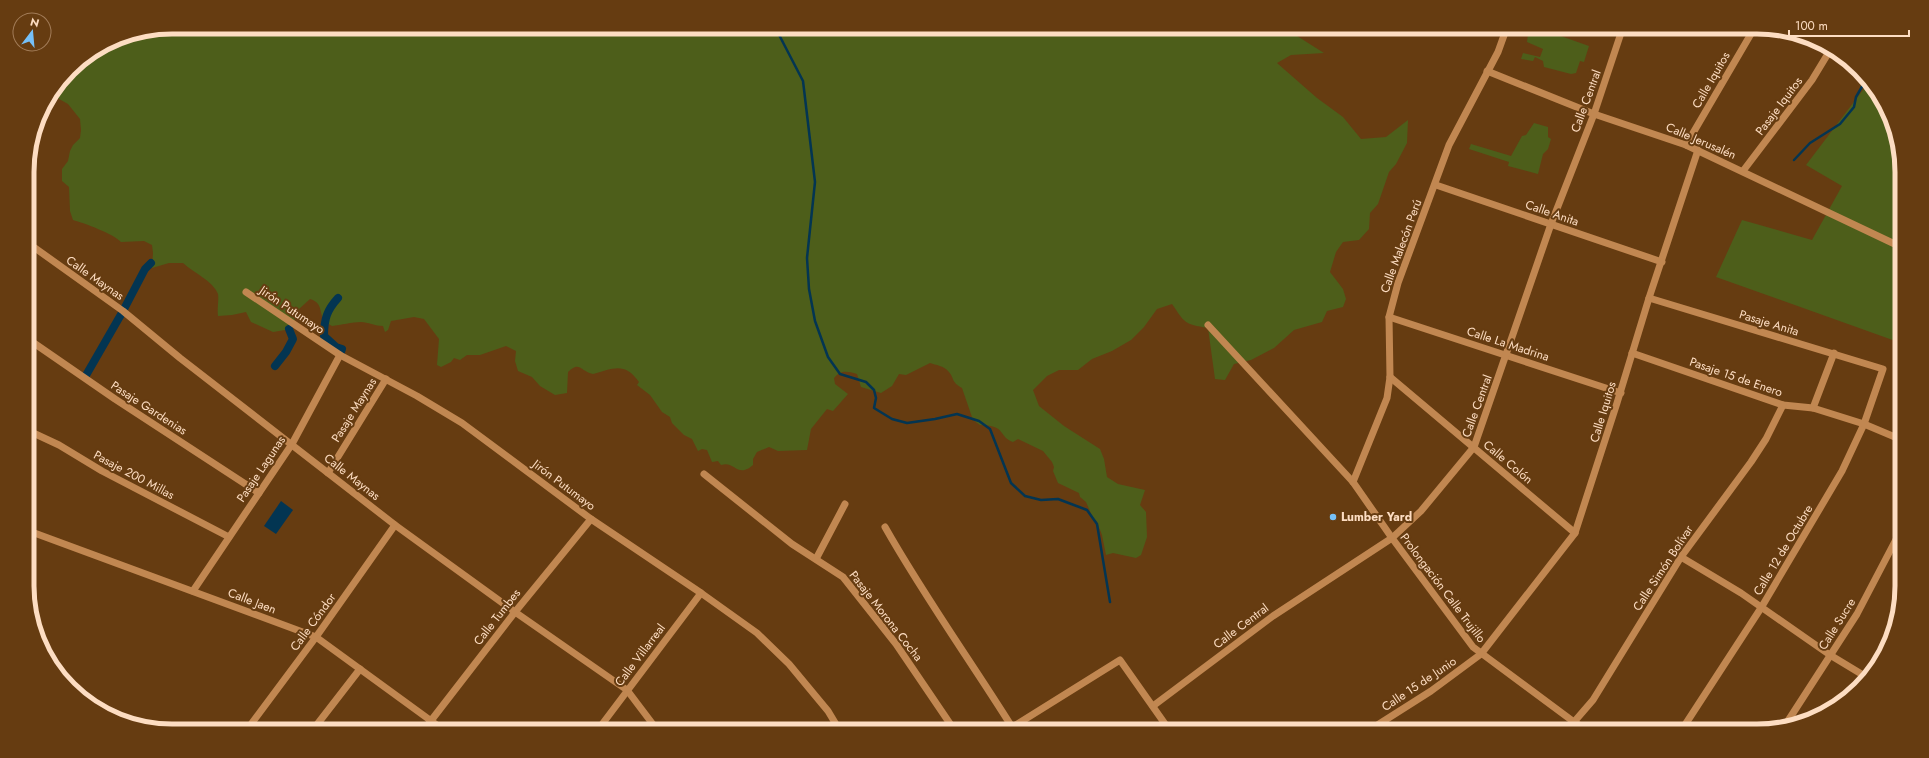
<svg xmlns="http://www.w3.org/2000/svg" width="1929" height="758" viewBox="0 0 1929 758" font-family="Jost,sans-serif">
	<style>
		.green { fill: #4d5e1a }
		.water { fill: #033552 }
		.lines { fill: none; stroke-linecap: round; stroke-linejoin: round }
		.stream { stroke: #033552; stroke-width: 2.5 }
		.canal { stroke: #033552; stroke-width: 8 }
		.minor { stroke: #c18751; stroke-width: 7 }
		.poi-dot { fill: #76c0f7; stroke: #663c11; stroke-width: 1.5 }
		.labels { text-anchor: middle; stroke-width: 4; stroke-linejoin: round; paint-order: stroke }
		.street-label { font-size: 12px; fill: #fdddc2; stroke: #663c11 }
		.poi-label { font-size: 12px; font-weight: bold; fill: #fdddc2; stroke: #663c11; text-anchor: start }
		.rim { fill: none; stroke: #fdddc2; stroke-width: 5 }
	</style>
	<rect width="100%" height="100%" fill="#663c11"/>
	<g class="green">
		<path d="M172 27H1286V29L1324 53 1291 55 1277 63 1317 98 1343 117 1361 139 1386 137 1408 120 1407 143 1396 164 1389 172 1378 204 1370 213 1369 229 1359 240 1343 242 1336 252 1330 272 1343 289 1346 299 1343 307 1327 311 1322 322 1294 330 1274 348 1251 360 1234 364 1225 380 1215 379 1208 328C1184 324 1185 323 1172 304L1157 309 1144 327 1131 340 1112 351 1092 359 1078 370H1059L1047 376 1033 390 1039 406 1064 426 1100 449 1104 459 1107 477 1118 484 1145 490 1140 505 1146 512 1147 537 1141 555 1136 558 1113 553 1106 555 1102 535 1097 522 1093 518 1086 502 1080 497 1079 493 1058 483 1053 471 1054 467 1052 462 1043 451 1018 439 1013 442C998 437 1007 425 980 425L973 420 962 388C950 381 955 378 948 371 944 366 936 365 930 363L906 375 899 374 892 386 881 393 861 387 857 374C846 371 841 370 834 378L835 384 848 394 833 411 827 409 811 429 807 450 778 451 769 447 757 452 753 459V465C737 479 735 460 721 465L718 461 712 462 707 450 702 449 698 451 692 439 684 435 672 423 670 417 662 412 650 395 637 385 639 382C625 362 614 368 593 374 581 372 580 360 568 372L567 393 555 395 540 386 532 377 518 371 515 361 516 351 506 346 480 355H467L460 360 454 358 451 362 441 367 437 365 439 339 424 319 414 317 391 321 388 330 385 332 383 326C375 326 368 322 361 322 352 322 341 325 332 326 330 325 326 322 324 320 319 312 323 303 310 299L299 309 291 329 273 332 251 322 246 312 232 315 218 316C217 309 219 299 218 294 213 281 194 273 183 263H169L152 268 153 253 152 245 144 241 121 242C114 234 84 223 73 220L70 211 69 187 62 181V169L68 161 70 151 73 145 80 138 81 130 80 119 68 104 52 95 76 63 117 38Z"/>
		<polygon points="1515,27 1557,27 1555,34 1589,46 1584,62 1580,61 1576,73 1571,74 1544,67 1543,61 1535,57 1533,61 1521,59 1523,53 1540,57 1543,49 1527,42 1528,34 1515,29"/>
		<polygon points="1869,82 1891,116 1901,153 1901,343 1716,277 1742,220 1812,240 1842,186 1806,165"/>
		<polygon points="1534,123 1548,127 1548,137 1551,139 1548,149 1543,154 1538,174 1508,166 1509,162 1469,149 1471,144 1511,156 1522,136 1526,135"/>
	</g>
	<polygon class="water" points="281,501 293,510 276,534 264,526"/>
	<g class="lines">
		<g class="stream">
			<polyline points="775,27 803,81 815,182 807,258 809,289 815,321 828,357 840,374 866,382 874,390 876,398 874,408 892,419 907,423 935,419 957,414 979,421 990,429 1011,483 1025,496 1041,500 1058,499 1087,510 1097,524 1110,602"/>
			<polyline points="1794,160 1810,143 1840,124 1854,107 1856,97 1867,78"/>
		</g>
		<g class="canal">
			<path d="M338 298C327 310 324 319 324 336L336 347 342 349 340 355"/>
			<polyline points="275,366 286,352 293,339 289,329"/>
			<polyline points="85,377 123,311 145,269 151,263"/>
		</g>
		<g class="minor">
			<polyline points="1487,71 1594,114 1686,145 1901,247"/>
			<polyline points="1686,145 1755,27"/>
			<polyline points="1743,171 1812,80 1829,52"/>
			<polyline points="1436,185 1662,262"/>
			<polyline points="28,243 123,311 180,358 395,525 515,612 627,690 658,731"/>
			<polyline points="246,292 340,355 417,396 462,423 591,519 701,593 757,633 789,664 828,711 840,731"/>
			<polyline points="1649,298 1883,369 1864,424 1842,471 1761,608 1681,731"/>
			<polyline points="1389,317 1621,393"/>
			<polyline points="1208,325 1353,482 1392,538 1473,647 1574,722 1589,731"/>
			<polyline points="28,339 115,399 259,493"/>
			<polyline points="1632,353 1783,405 1813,408 1864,424 1902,440"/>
			<polyline points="1390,377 1575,533"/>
			<polyline points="1813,408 1834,353"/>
			<polyline points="29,431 59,445 102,471 229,537"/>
			<polyline points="328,473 386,379"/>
			<polyline points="704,474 792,544 843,577 896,644 955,731"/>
			<polyline points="1353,482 1387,398 1390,377 1389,317 1398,283 1449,145 1498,52 1507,27"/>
			<path d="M885 527C924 596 970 660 1012 727"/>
			<polyline points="29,531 316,637 445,731"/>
			<polyline points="1893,548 1902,553"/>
			<polyline points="1681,557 1741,593 1830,655 1868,678"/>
			<polyline points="816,559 845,504"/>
			<polyline points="193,591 292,444 340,355"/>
			<polyline points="1153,706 1273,616 1392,538 1421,511 1474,447 1551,224 1594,114 1623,27"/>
			<polyline points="1574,722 1593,700 1681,557 1751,462 1766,439 1783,405"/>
			<polyline points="1784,727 1857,614 1902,528"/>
			<polyline points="246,731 316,637 395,525"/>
			<polyline points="312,731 360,669"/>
			<polyline points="423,731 515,612 591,519"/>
			<polyline points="597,731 701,593"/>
			<polyline points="1006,731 1120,660 1170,731"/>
			<polyline points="1368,731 1431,691 1481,654 1575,533 1617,403 1649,298 1698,150"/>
		</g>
	</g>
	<circle class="poi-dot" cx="1333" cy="517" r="4"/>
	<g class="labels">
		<g class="street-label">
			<text transform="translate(1711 80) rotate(-60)" y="4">Calle Iquitos</text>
			<text transform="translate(1586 101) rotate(-70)" y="4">Calle Central</text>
			<text transform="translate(1779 106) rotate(-53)" y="4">Pasaje Iquitos</text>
			<text transform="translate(1701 141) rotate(23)" y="4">Calle Jerusalén</text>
			<text transform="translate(1552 213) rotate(19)" y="4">Calle Anita</text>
			<text transform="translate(1401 246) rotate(-70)" y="4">Calle Malecón Perú</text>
			<text transform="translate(95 278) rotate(35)" y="4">Calle Maynas</text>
			<text transform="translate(292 310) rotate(34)" y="4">Jirón Putumayo</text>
			<text transform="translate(1769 323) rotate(17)" y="4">Pasaje Anita</text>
			<text transform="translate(1508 344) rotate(18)" y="4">Calle La Madrina</text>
			<text transform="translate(1736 377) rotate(19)" y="4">Pasaje 15 de Enero</text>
			<text transform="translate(1477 406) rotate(-70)" y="4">Calle Central</text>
			<text transform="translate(149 408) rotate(33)" y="4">Pasaje Gardenias</text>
			<text transform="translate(354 410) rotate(-58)" y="4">Pasaje Maynas</text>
			<text transform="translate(1603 412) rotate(-73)" y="4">Calle Iquitos</text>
			<text transform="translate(1508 462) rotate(40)" y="4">Calle Colón</text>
			<text transform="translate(261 469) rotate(-56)" y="4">Pasaje Lagunas</text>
			<text transform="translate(134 475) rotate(28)" y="4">Pasaje 200 Millas</text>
			<text transform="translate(352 477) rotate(38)" y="4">Calle Maynas</text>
			<text transform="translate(564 485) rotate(37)" y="4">Jirón Putumayo</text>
			<text transform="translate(1783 550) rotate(-59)" y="4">Calle 12 de Octubre</text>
			<text transform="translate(1663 568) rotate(-57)" y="4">Calle Simón Bolívar</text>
			<text transform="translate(1443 588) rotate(53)" y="4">Prolongación Calle Trujillo</text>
			<text transform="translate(252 601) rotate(21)" y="4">Calle Jaen</text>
			<text transform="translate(886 616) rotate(52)" y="4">Pasaje Morona Cocha</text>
			<text transform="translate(497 617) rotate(-52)" y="4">Calle Tumbes</text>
			<text transform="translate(313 622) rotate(-54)" y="4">Calle Cóndor</text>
			<text transform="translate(1837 624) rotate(-58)" y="4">Calle Sucre</text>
			<text transform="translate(1241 626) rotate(-37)" y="4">Calle Central</text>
			<text transform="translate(640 655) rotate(-53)" y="4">Calle Villarreal</text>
			<text transform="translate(1419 684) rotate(-34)" y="4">Calle 15 de Junio</text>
		</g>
		<g class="poi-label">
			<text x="1341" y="521">Lumber Yard</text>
		</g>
	</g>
	<path d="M0 0H1929V758H0ZM172 34H1757A138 138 0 0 1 1895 172V586A138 138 0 0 1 1757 724H172A138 138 0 0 1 34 586V172A138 138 0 0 1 172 34Z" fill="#663c11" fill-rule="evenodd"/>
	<path class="rim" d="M172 34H1757A138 138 0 0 1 1895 172V586A138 138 0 0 1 1757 724H172A138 138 0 0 1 34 586V172A138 138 0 0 1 172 34Z"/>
	<g transform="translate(32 32) rotate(16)"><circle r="19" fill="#663c11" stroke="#a27c58"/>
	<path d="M0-3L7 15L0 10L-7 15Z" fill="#76c0f7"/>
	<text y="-6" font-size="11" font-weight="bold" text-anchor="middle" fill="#fdddc2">N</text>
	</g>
	<path d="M1789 30v6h120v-6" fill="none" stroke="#fdddc2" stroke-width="2"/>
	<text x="1795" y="30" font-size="12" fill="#fdddc2" stroke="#663c11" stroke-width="3" paint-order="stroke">100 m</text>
</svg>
